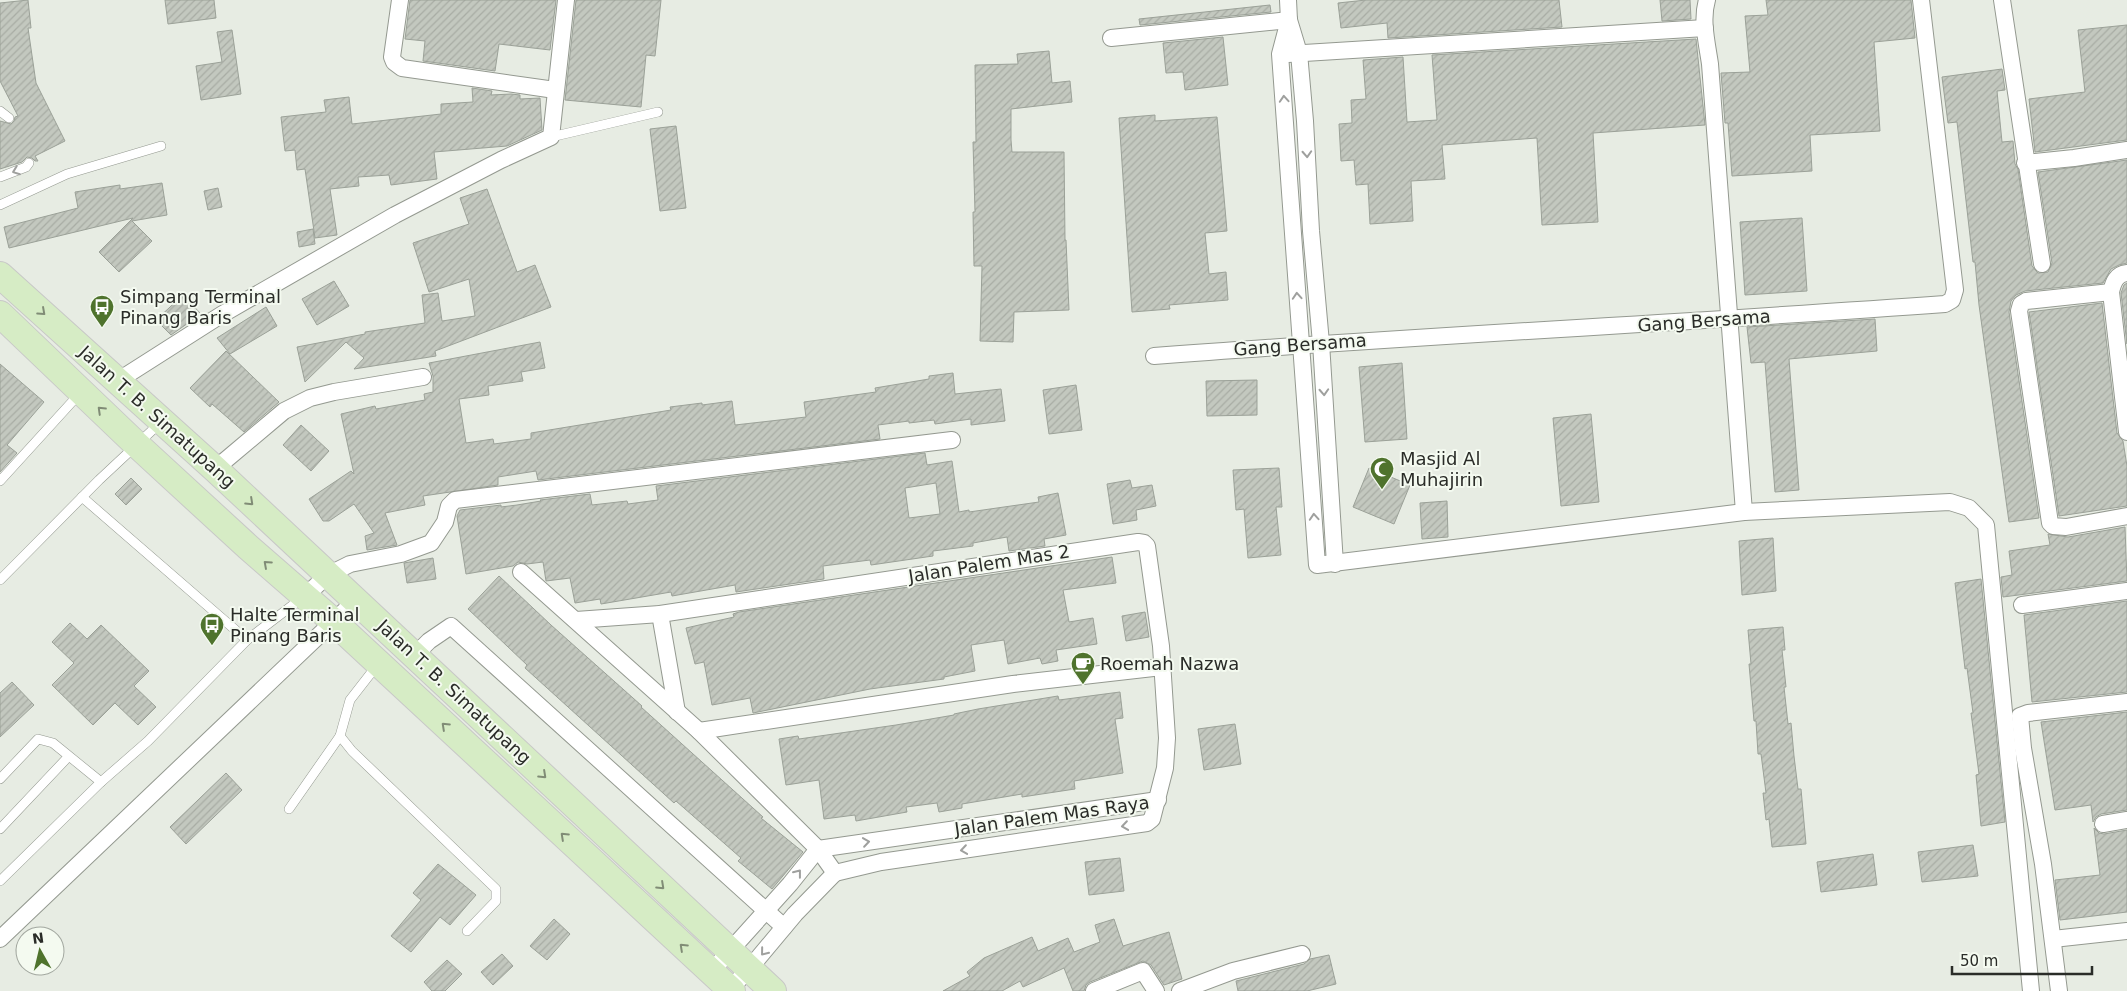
<svg xmlns="http://www.w3.org/2000/svg" width="2127" height="991" viewBox="0 0 2127 991" font-family="'DejaVu Sans',sans-serif">
	<style>
		.building { fill: url(#building-hatch); stroke: #9ba198; fill-rule: evenodd }
		.lines { fill: none; stroke-linecap: round; stroke-linejoin: round }
		.service-casing { stroke: #949990; stroke-width: 10 }
		.minor-casing { stroke: #949990; stroke-width: 18 }
		.primary-casing { stroke: #c8c8c7; stroke-width: 28 }
		.service { stroke: #fff; stroke-width: 9 }
		.minor { stroke: #fff; stroke-width: 16 }
		.primary { stroke: #d6ecc5; stroke-width: 26 }
		.oneway { stroke: #9fa09e }
		.oneway2 { stroke: #808c76 }
		.labels { text-anchor: middle; stroke-width: 4; stroke-linejoin: round; paint-order: stroke }
		.poi-label { font-size: 18px; fill: #2a2c28; stroke: #f4faf0; text-anchor: start }
		.street-label { font-size: 18px; fill: #2a2c28; stroke: #f4faf0 }
	</style>
	<defs>
		<pattern id="building-hatch" width="6" height="6" patternUnits="userSpaceOnUse" patternTransform="scale(1.25)"><rect width="6" height="6" fill="#c3c8bf"/><path d="M-1 1l2-2M0 6l6-6M5 7l2-2" fill="none" stroke="#a8aca4"/></pattern>
	</defs>
	<rect width="100%" height="100%" fill="#e7ece3"/>
	<g class="building">
		<polygon points="28,0 31,28 28,28 36,83 65,141 35,156 38,161 35,161 32,158 27,157 22,162 0,169 0,121 11,124 14,121 15,117 18,116 0,81 0,3"/>
		<polygon points="165,0 214,0 216,18 168,24"/>
		<polygon points="410,0 556,0 550,50 499,44 495,71 423,61 425,41 405,39"/>
		<polygon points="576,0 661,0 655,56 646,55 641,107 565,100"/>
		<polygon points="1366,0 1559,0 1562,27 1388,38 1387,23 1341,28 1338,3"/>
		<polygon points="1660,0 1690,0 1691,19 1662,21"/>
		<polygon points="1766,0 1911,0 1915,38 1874,42 1880,131 1810,135 1812,171 1732,176 1728,123 1725,123 1721,73 1750,72 1745,16 1768,15"/>
		<polygon points="1270,5 1271,12 1140,25 1139,19"/>
		<polygon points="2127,25 2127,140 2035,152 2029,99 2085,92 2078,30"/>
		<polygon points="232,30 241,94 201,100 196,66 222,62 217,32"/>
		<polygon points="1223,37 1228,85 1185,90 1183,72 1166,73 1163,43"/>
		<polygon points="1696,39 1705,125 1593,133 1598,222 1542,225 1537,138 1442,145 1445,179 1411,181 1413,221 1370,224 1368,184 1356,185 1354,160 1341,161 1339,124 1352,123 1351,100 1366,99 1363,60 1403,57 1407,122 1437,120 1432,55"/>
		<polygon points="1049,51 1052,83 1070,81 1072,102 1011,109 1011,140 1012,152 1064,152 1065,240 1066,240 1069,310 1014,312 1013,342 980,341 982,266 974,266 973,212 975,212 973,142 976,142 975,65 1018,64 1017,54"/>
		<polygon points="2002,69 2005,90 1997,91 2002,142 2013,141 2015,164 2018,169 2032,266 2038,273 2048,272 2052,263 2038,172 2127,160 2127,263 2119,265 2111,269 2103,283 2025,291 2016,295 2011,301 2009,312 2039,518 2009,522 1979,305 1975,262 1973,262 1957,122 1948,123 1942,77"/>
		<polygon points="472,88 492,91 491,95 511,94 520,95 520,99 540,98 542,130 507,146 434,152 437,179 391,185 389,175 358,177 359,186 330,189 337,235 315,238 305,169 297,170 295,150 285,151 281,117 326,112 324,100 349,97 352,124 441,114 441,104 473,102"/>
		<polygon points="1155,115 1155,121 1217,117 1227,231 1205,233 1209,274 1226,272 1228,300 1169,305 1170,309 1132,312 1119,118"/>
		<polygon points="676,126 686,208 660,211 650,129"/>
		<polygon points="162,183 167,215 132,221 152,241 119,272 99,252 133,218 9,248 4,227 78,208 75,192 120,185 120,189"/>
		<polygon points="218,188 222,207 208,210 204,191"/>
		<polygon points="487,189 517,272 535,265 551,307 435,351 436,356 354,369 364,358 346,342 305,382 297,347 365,334 365,332 425,323 422,295 438,293 442,321 475,316 469,279 429,292 413,243 469,224 460,198"/>
		<polygon points="1802,218 1807,291 1745,295 1740,222"/>
		<polygon points="313,229 315,244 299,247 297,232"/>
		<polygon points="334,281 349,306 317,325 302,299"/>
		<polygon points="2127,283 2127,344 2121,293 2124,285"/>
		<polygon points="183,295 201,314 171,335 156,320"/>
		<polygon points="2102,303 2117,433 2123,441 2127,466 2127,506 2059,516 2029,312"/>
		<polygon points="266,307 277,326 230,354 217,338"/>
		<polygon points="1875,319 1877,351 1789,359 1799,490 1775,492 1765,362 1751,363 1747,327"/>
		<polygon points="540,342 545,368 521,372 523,381 488,386 489,395 459,399 466,443 493,439 494,444 531,439 531,433 671,410 670,407 702,403 702,405 732,401 735,425 806,417 804,402 876,392 875,388 929,379 929,376 953,373 955,394 1001,389 1005,421 971,425 971,419 935,424 934,420 909,423 909,421 878,425 880,439 538,480 536,471 498,477 498,485 423,496 425,505 385,513 397,545 367,550 365,536 374,533 354,504 329,521 323,521 309,499 351,471 354,474 341,414 375,406 376,409 425,400 424,394 433,392 433,376 429,363"/>
		<polygon points="226,351 279,402 244,432 212,404 210,407 190,388"/>
		<polygon points="1402,363 1407,439 1365,442 1359,367"/>
		<polygon points="0,364 44,402 7,445 17,453 0,472"/>
		<polygon points="1257,380 1257,415 1207,416 1206,381"/>
		<polygon points="1076,385 1082,430 1049,434 1043,390"/>
		<polygon points="1591,414 1599,502 1561,506 1553,418"/>
		<polygon points="301,425 329,451 311,471 283,445"/>
		<path d="M925 453 927 465 952 461 959 512 969 510V512L1039 502 1038 497 1058 493 1066 535 1044 539 1045 546 1009 551 1007 537 973 543V546L933 551V556L871 565 870 560 823 566 824 579 736 592 735 585 672 596 671 592 601 604 600 599 575 603 570 578 546 581 543 562 527 564 518 562 513 566 466 574 457 516 460 510 501 505V507L517 505 541 501 540 500 590 494 592 505 627 501 628 504 658 500 656 486ZM936 483 940 514 909 518 905 488Z"/>
		<polygon points="1279,468 1282,507 1276,507 1281,555 1248,558 1244,509 1236,510 1233,470"/>
		<polygon points="1369,468 1410,485 1394,524 1353,507"/>
		<polygon points="131,478 142,489 126,505 115,494"/>
		<polygon points="1130,480 1132,488 1152,485 1156,506 1136,510 1137,520 1113,524 1107,484"/>
		<polygon points="1447,501 1448,537 1422,539 1420,503"/>
		<polygon points="2125,527 2127,581 2003,597 2001,577 2012,575 2009,551 2050,545 2048,534 2068,537"/>
		<polygon points="1773,538 1776,591 1742,595 1739,541"/>
		<polygon points="1112,557 1116,583 1063,590 1069,622 1093,618 1097,644 1056,650 1058,661 1042,664 1040,658 1008,664 1004,640 971,645 975,671 944,677 944,679 870,689 753,713 750,698 712,705 704,662 695,664 686,628 734,617 733,614 739,612"/>
		<polygon points="433,558 436,579 407,583 404,563"/>
		<polygon points="499,576 551,625 642,706 641,707 763,817 761,818 803,852 772,889 738,861 741,858 676,801 674,803 525,668 527,665 468,609"/>
		<polygon points="1981,579 2005,822 1981,826 1976,775 1979,774 1971,713 1973,713 1967,668 1965,669 1955,583"/>
		<polygon points="2127,601 2127,692 2032,702 2024,615"/>
		<polygon points="1145,612 1149,637 1126,641 1122,616"/>
		<polygon points="70,623 87,639 101,625 149,671 134,686 156,707 138,725 115,703 93,725 52,685 74,663 52,642"/>
		<polygon points="1783,627 1785,650 1782,650 1786,687 1784,687 1788,724 1791,723 1794,756 1798,789 1801,789 1806,844 1772,847 1769,819 1766,820 1763,793 1766,793 1761,754 1758,754 1756,721 1754,721 1749,664 1751,664 1748,630"/>
		<polygon points="12,682 34,705 0,737 0,693"/>
		<polygon points="1120,692 1123,718 1115,719 1123,773 1074,781 1075,789 1022,797 1022,794 962,804 962,808 939,812 937,803 906,807 907,812 856,821 855,815 824,819 819,780 786,785 779,739 798,736 799,739 896,725 954,715 954,714 978,709 1058,696 1059,700"/>
		<polygon points="2127,712 2127,810 2101,814 2096,817 2093,822 2091,805 2055,810 2041,722"/>
		<polygon points="1235,724 1241,764 1204,770 1198,729"/>
		<polygon points="226,773 242,790 186,844 170,827"/>
		<polygon points="2094,828 2099,833 2104,834 2127,830 2127,912 2060,920 2055,880 2100,875"/>
		<polygon points="1973,845 1978,876 1922,882 1918,852"/>
		<polygon points="1873,854 1877,885 1821,892 1817,862"/>
		<polygon points="1120,858 1124,891 1089,895 1085,862"/>
		<polygon points="438,864 476,895 450,925 440,917 411,952 391,936 421,900 413,893"/>
		<polygon points="554,919 570,934 547,960 530,946"/>
		<polygon points="1114,919 1123,946 1169,932 1182,979 1164,985 1151,965 1143,961 1090,982 1086,985 1084,991 1073,991 1064,968 1023,987 1020,981 1002,991 943,991 970,976 967,972 984,958 1032,937 1038,951 1068,938 1074,952 1100,942 1095,925"/>
		<polygon points="502,954 513,966 493,985 481,972"/>
		<polygon points="1329,955 1336,984 1307,991 1238,991 1236,981 1304,964 1310,959"/>
		<polygon points="447,960 462,974 445,991 432,991 424,982"/>
	</g>
	<g class="lines">
		<defs>
			<g id="service">
				<polyline points="0,111 9,118"/>
				<polyline points="551,137 658,112"/>
				<polyline points="0,177 26,167 29,163"/>
				<polyline points="0,205 67,174 161,146"/>
				<polyline points="0,481 81,392"/>
				<polyline points="82,497 247,640"/>
				<polyline points="0,580 99,480 160,423"/>
				<polyline points="378,664 350,700 340,736 352,751 496,889 496,901 467,931"/>
				<polyline points="0,779 38,739 53,743 101,782"/>
				<polyline points="289,809 340,736"/>
				<polyline points="0,829 68,757"/>
				<polyline points="0,881 101,782 148,741 247,640 302,598"/>
			</g>
			<g id="minor">
				<polyline points="400,0 392,57 394,62 402,68 555,90"/>
				<polyline points="1288,0 1289,20 1299,53 1305,121 1311,231 1321,343 1335,564"/>
				<path d="M1707 0C1701 20 1707 43 1710 64L1744 512"/>
				<polyline points="2002,0 2042,264"/>
				<polyline points="1289,20 1280,54 1317,565 1744,512 1950,502 1969,508 1986,525 2031,991"/>
				<polyline points="1111,38 1289,20"/>
				<polyline points="1288,54 1705,28"/>
				<polyline points="2025,163 2074,158 2127,150"/>
				<path d="M2127 273C2116 274 2113 283 2111 292L2127 432"/>
				<polyline points="2111,292 2026,301 2021,304 2019,311 2050,523 2053,526 2066,527 2127,516"/>
				<path d="M1154 356C1417 336 1681 323 1945 304L1952 300 1955 290 1921 0"/>
				<polyline points="119,380 221,315 395,215 501,160 551,137 566,0"/>
				<polyline points="215,469 284,411 310,398 334,392 423,377"/>
				<polyline points="521,572 699,731 818,849 835,873"/>
				<polyline points="304,597 328,575 350,564 401,554 431,543 445,522 449,506 455,500 952,440"/>
				<polyline points="2022,605 2127,591"/>
				<polyline points="660,614 677,712"/>
				<polyline points="576,620 660,614 1138,542 1144,543 1147,546 1161,646 1167,738 1165,768 1152,819 1147,823 881,862 835,873"/>
				<polyline points="415,655 429,641 451,626 784,927"/>
				<polyline points="699,731 1013,684 1162,667"/>
				<polyline points="2103,824 2127,820"/>
				<polyline points="818,849 1158,800"/>
				<polyline points="0,939 355,601"/>
				<polyline points="2053,939 2127,931"/>
				<polyline points="710,973 790,884 818,849"/>
				<polyline points="730,989 749,969 795,914 835,873"/>
				<polyline points="1094,991 1143,971 1156,991"/>
				<polyline points="1180,991 1233,971 1302,954"/>
				<polyline points="2059,991 2043,864 2023,748 2020,716 2028,713 2127,702"/>
			</g>
			<g id="primary">
				<polyline points="0,275 215,469 773,991"/>
				<polyline points="0,314 136,444 248,547 333,621 732,991"/>
			</g>
		</defs>
		<use href="#service" class="service-casing"/>
		<use href="#minor" class="minor-casing"/>
		<use href="#primary" class="primary-casing"/>
		<use href="#service" class="service"/>
		<use href="#minor" class="minor"/>
		<use href="#primary" class="primary"/>
	</g>
	<defs><path id="oneway-chevron" d="M-2-3.5L2.5 0L-2 3.5" fill="none" stroke-width="1.6" stroke-linecap="round" stroke-linejoin="round" transform="scale(1.25)"/></defs>
	<g class="oneway">
		<use href="#oneway-chevron" transform="translate(1284 99) rotate(-94)"/>
		<use href="#oneway-chevron" transform="translate(1307 154) rotate(87)"/>
		<use href="#oneway-chevron" transform="translate(16 171) rotate(159)"/>
		<use href="#oneway-chevron" transform="translate(1297 296) rotate(-94)"/>
		<use href="#oneway-chevron" transform="translate(1324 392) rotate(87)"/>
		<use href="#oneway-chevron" transform="translate(1314 517) rotate(-94)"/>
		<use href="#oneway-chevron" transform="translate(1125 826) rotate(172)"/>
		<use href="#oneway-chevron" transform="translate(866 842) rotate(-8)"/>
		<use href="#oneway-chevron" transform="translate(964 850) rotate(172)"/>
		<use href="#oneway-chevron" transform="translate(798 873) rotate(-52)"/>
		<use href="#oneway-chevron" transform="translate(764 952) rotate(129)"/>
	</g>
	<g class="oneway2">
		<use href="#oneway-chevron" transform="translate(42 312) rotate(42)"/>
		<use href="#oneway-chevron" transform="translate(101 410) rotate(-136)"/>
		<use href="#oneway-chevron" transform="translate(250 502) rotate(43)"/>
		<use href="#oneway-chevron" transform="translate(267 564) rotate(-138)"/>
		<use href="#oneway-chevron" transform="translate(445 726) rotate(-137)"/>
		<use href="#oneway-chevron" transform="translate(543 775) rotate(43)"/>
		<use href="#oneway-chevron" transform="translate(564 836) rotate(-137)"/>
		<use href="#oneway-chevron" transform="translate(661 886) rotate(43)"/>
		<use href="#oneway-chevron" transform="translate(683 947) rotate(-137)"/>
	</g>
	<defs>
		<symbol id="bus-pin" viewBox="-11 -11 22 30"><path d="M0 17L-7.5 6A9.5 9.5 0 1 1 7.5 6Z" fill="#4f732d" stroke="#f4faf0"/><path d="M-5-6H5V4H4V6H2V4H-2V6H-4V4H-5ZM-3.5-4V0h7V-4ZM-3.5 1.2v1.5H-2V1.2ZM2 1.2v1.5H3.5V1.2Z" fill="#fff"/></symbol>
		<symbol id="mosque-pin" viewBox="-11 -11 22 30"><path d="M0 17L-7.5 6A9.5 9.5 0 1 1 7.5 6Z" fill="#4f732d" stroke="#f4faf0"/><path d="M3.5-4.9A6 6 0 1 0 3.5 4.9A5 5 0 1 1 3.5-4.9Z" fill="#fff"/></symbol>
		<symbol id="cafe-pin" viewBox="-11 -11 22 30"><path d="M0 17L-7.5 6A9.5 9.5 0 1 1 7.5 6Z" fill="#4f732d" stroke="#f4faf0"/><path d="M-5.5-4.5H6V0H3Q3 3.5 0 3.5H-2.5Q-5.5 3.5-5.5 0ZM3-3.2v2h1.7v-2ZM-6 4.5H4V6H-6Z" fill="#fff"/></symbol>
	</defs>
	<g fill-rule="evenodd">
		<use href="#bus-pin" x="88" y="293" width="28" height="38"/>
		<use href="#mosque-pin" x="1368" y="455" width="28" height="38"/>
		<use href="#bus-pin" x="198" y="611" width="28" height="38"/>
		<use href="#cafe-pin" x="1069" y="650" width="28" height="38"/>
	</g>
	<g class="labels">
		<g class="poi-label">
			<text x="120" y="303">Simpang Terminal<tspan x="120" dy="21">Pinang Baris</tspan></text>
			<text x="1400" y="465">Masjid Al<tspan x="1400" dy="21">Muhajirin</tspan></text>
			<text x="230" y="621">Halte Terminal<tspan x="230" dy="21">Pinang Baris</tspan></text>
			<text x="1100" y="670">Roemah Nazwa</text>
		</g>
		<g class="street-label">
			<text transform="translate(1704 321) rotate(-4)" y="6">Gang Bersama</text>
			<text transform="translate(1300 345) rotate(-4)" y="6">Gang Bersama</text>
			<text transform="translate(157 417) rotate(42)" y="6">Jalan T. B. Simatupang</text>
			<text transform="translate(989 564) rotate(-9)" y="6">Jalan Palem Mas 2</text>
			<text transform="translate(454 692) rotate(43)" y="6">Jalan T. B. Simatupang</text>
			<text transform="translate(1052 816) rotate(-8)" y="6">Jalan Palem Mas Raya</text>
		</g>
	</g>
	<g transform="translate(40 951) rotate(352)"><circle r="24" fill="#f4faf0" stroke="#a3a8a0"/>
	<path d="M0-4L9 19L0 12L-9 19Z" fill="#4f732d"/>
	<text y="-8" font-size="14" font-weight="bold" text-anchor="middle" fill="#2a2c28">N</text>
	</g>
	<path d="M1952 966v8h140v-8" fill="none" stroke="#2a2c28" stroke-width="2.5"/>
	<text x="1960" y="966" font-size="15" fill="#2a2c28" stroke="#f4faf0" stroke-width="4" paint-order="stroke">50 m</text>
</svg>
